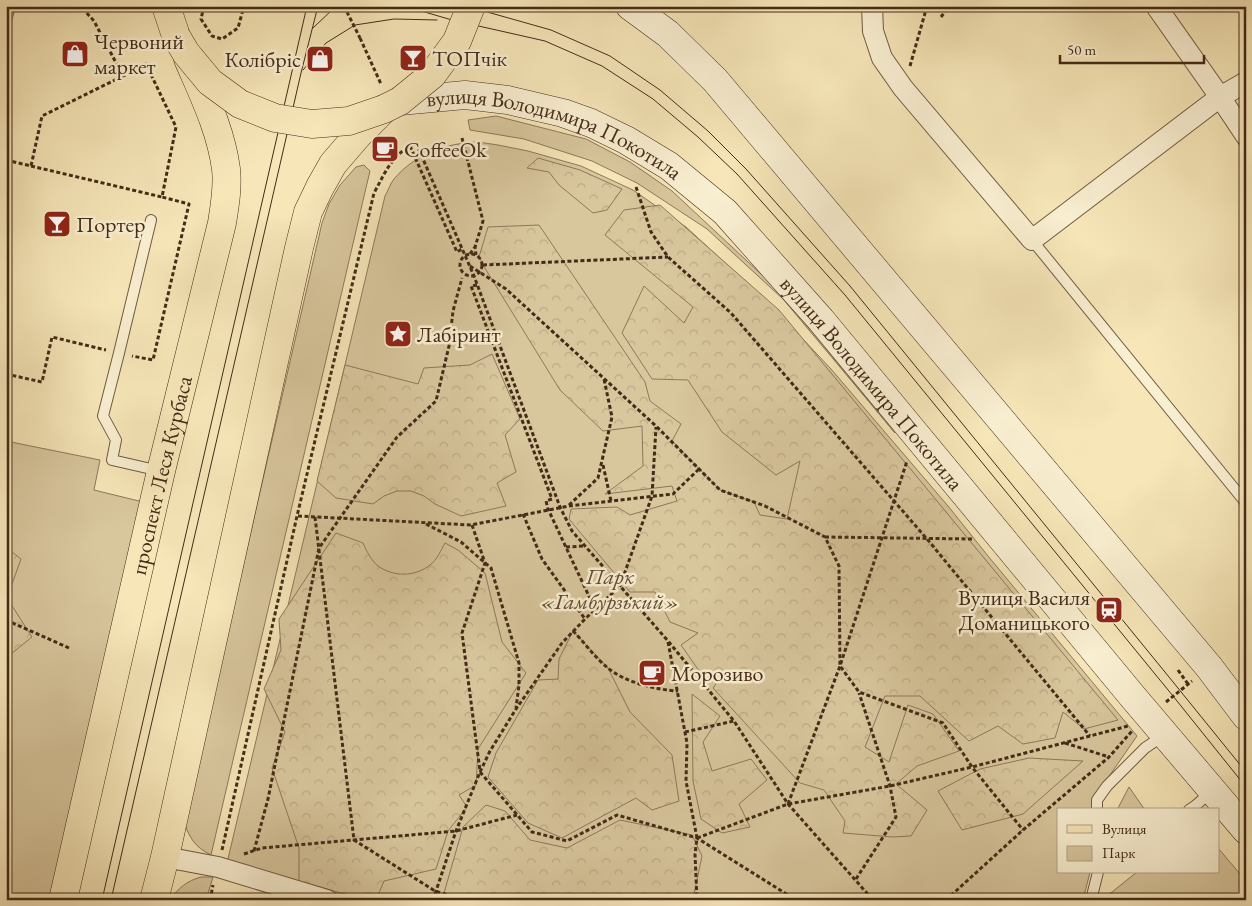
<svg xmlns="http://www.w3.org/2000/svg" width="1252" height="906" viewBox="0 0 1252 906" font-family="'EB Garamond',serif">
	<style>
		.green { fill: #d8c69d; stroke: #8e785a }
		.forest { fill: url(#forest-crowns); stroke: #8e785a }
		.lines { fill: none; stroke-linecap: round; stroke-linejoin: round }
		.lane-casing { stroke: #705a40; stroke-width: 12 }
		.street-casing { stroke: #705a40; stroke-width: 22 }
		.secondary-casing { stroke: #442b18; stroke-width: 29 }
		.primary-casing { stroke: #442b18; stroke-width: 29 }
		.path { stroke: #442b18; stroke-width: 3; stroke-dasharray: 4 2.5; stroke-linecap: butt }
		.lane { stroke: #f9efd1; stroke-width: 10 }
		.street { stroke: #f9efd1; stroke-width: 20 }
		.secondary { stroke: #f9efd1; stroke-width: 28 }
		.primary { stroke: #f6e6b8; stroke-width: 28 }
		.tram { stroke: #442b18; stroke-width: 1 }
		.primary-bridge-casing { stroke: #442b18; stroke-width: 29; stroke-linecap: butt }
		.path-bridge { stroke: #442b18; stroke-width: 3; stroke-dasharray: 4 2.5; stroke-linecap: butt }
		.primary-bridge { stroke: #f6e6b8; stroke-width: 28 }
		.labels { text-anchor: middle; stroke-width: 5; stroke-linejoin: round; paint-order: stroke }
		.poi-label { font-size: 22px; fill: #442b18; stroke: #f9efd1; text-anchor: start }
		.street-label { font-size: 22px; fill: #442b18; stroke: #f9efd1 }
		.park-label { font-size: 22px; font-style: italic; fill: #624a33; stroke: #f9efd1 }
	</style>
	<defs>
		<pattern id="forest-crowns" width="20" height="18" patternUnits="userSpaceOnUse" patternTransform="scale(1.25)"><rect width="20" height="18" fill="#d8c69d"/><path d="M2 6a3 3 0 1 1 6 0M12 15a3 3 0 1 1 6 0" fill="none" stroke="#bbaa86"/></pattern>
	</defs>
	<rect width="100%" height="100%" fill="#f6e6b8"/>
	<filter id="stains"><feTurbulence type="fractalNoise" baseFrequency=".004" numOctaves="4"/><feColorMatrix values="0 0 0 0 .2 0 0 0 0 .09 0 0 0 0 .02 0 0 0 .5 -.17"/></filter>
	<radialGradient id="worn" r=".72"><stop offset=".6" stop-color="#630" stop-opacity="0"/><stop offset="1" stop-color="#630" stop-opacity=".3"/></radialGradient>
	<g class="green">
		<polygon points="496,116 586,139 630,162 672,191 776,288 895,433 783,299 707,229 637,183 592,161 524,139 470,130 468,120"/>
		<path d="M478 142 498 145 528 151 581 166 633 190 686 227 771 305 831 369 948 506 988 556 1137 736 1094 798 1092 810H1058V872H1090L1083 900H351L227 863 385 196C388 191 390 184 394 179 415 154 446 143 478 142Z"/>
		<path d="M364 165 370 171 365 192 211 855C195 847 190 839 184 822L322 223 329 204 340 185 356 167Z"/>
		<polygon points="6,441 100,460 94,490 143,502 51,900 6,900"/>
		<polygon points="1129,787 1145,810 1117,810"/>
		<polygon points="1218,848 1246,881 1246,900 1102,900 1137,872 1218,872"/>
		<path d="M201 877H213L206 900H170C178 888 187 881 201 877Z"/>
	</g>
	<g class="forest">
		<polygon points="538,158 580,170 622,189 607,210 593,213 559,185 549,172 527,168"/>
		<polygon points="660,205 779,310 1118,720 1084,729 1063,712 1055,738 1023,744 998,726 969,741 920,696 885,696 865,747 889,762 908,705 933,714 959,751 917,766 896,784 927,810 911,836 893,837 843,833 845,821 824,790 800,783 713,688 718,681 704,678 681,645 698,633 670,622 655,592 630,592 569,519 571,509 617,507 630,515 677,501 672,486 605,494 643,466 642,426 603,431 560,390 483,265 482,262 479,257 488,227 539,225 645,382 650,401 681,424 672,441 720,490 754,502 760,515 787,519 800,461 776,475 722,432 688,380 652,379 622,333 644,286 684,323 693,307 605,235 624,210"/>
		<polygon points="492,354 520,419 505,435 516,472 497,483 506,506 461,516 435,504 424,496 411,491 397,491 384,496 373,504 336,498 317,481 345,365 418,384 424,368 470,365"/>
		<path d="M336 533 363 543C367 552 371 560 378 566 393 577 415 577 430 565 437 560 441 550 445 543L458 550 485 573 502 642 526 673 478 749 476 785 459 795 467 807 448 831 436 869 384 881 376 900H365L299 881V848L272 768 285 732 264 689 281 650 279 619Z"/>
		<polygon points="6,547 21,559 7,598 32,637 6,658"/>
		<polygon points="573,631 608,668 630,712 672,755 679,801 652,810 636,798 562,838 528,823 488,777 496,753 538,680 558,679 559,659"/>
		<polygon points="692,694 720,716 703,742 712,771 751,759 767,780 739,804 750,827 722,833 701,819 693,781"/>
		<polygon points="1029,758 1083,761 1023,814 962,830 938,791 980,769"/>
		<polygon points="486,805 505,811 530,840 567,848 620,820 692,835 702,856 693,899 442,900 463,827"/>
	</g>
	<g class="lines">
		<defs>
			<g id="lane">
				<polyline points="6,21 10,6"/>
				<polyline points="151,220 119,353 103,416 116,440 112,460 160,471"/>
				<polyline points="1032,240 1246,503"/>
				<polyline points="1097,810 1097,800 1107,786 1145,748 1164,735"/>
				<polyline points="1189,810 1195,806 1211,792"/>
				<polyline points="1091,900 1098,872"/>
			</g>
			<g id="street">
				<polyline points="872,6 873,31 882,58 903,88 1032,240 1220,97 1156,6"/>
				<polyline points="1246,82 1220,97 1246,136"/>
				<polyline points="165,857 218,867 327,900"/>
			</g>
			<g id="secondary">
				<polyline points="630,6 668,34 715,80 1209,667 1246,716"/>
				<path id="s1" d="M400 101 465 95 508 100 563 113 591 123 626 140 669 166 725 212 821 320 1133 697 1246 830"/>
			</g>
			<g id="primary">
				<polyline points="166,6 176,36"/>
				<path id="s2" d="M63 900 161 471 222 223C225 205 228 186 226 169 221 130 203 94 188 59"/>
				<polyline points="154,900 165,857 299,248 308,212 320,187 333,164 358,135 384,109"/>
			</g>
		</defs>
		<use href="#lane" class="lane-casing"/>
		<use href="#street" class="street-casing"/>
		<use href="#secondary" class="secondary-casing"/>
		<use href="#primary" class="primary-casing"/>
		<g class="path">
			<polyline points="76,6 84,10 94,21 123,76 146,64 176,127 162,197 189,204 153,360 132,356"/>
			<polyline points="204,6 201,19 212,36 222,39 238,28 244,6"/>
			<polyline points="981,6 984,9"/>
			<polyline points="685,7 685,6"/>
			<polyline points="941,17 949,6"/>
			<polyline points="360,38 381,84"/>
			<polyline points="910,66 927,6"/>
			<polyline points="462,138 483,221 475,247"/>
			<polyline points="410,146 457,252 462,249"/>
			<polyline points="6,160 31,166 42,116 123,76"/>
			<polyline points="31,166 162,197"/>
			<polyline points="636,187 651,232 668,257 731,313 927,539 1090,736"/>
			<circle cx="471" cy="265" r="11"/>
			<polyline points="470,254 475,247 476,255"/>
			<polyline points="483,265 668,257"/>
			<polyline points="470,266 506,289 656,426 720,490 765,506 825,537 839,566 840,666 859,692 943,723 972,767 1023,830"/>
			<polyline points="477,285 471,286 552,499 546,501 548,509 595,609"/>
			<polyline points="6,374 42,382 52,337 106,350"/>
			<polyline points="603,465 611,501"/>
			<polyline points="569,505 598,478 612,417 604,379"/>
			<polyline points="523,514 542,559 585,619"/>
			<polyline points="298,516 471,525 569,506 673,494 699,469"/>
			<polyline points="315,517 354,840 435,891 464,900"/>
			<polyline points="426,524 461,542 491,568 519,663 519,685 516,708"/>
			<polyline points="472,525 485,563 462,633 480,771"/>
			<polyline points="825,537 972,539"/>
			<polyline points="566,547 585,546"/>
			<polyline points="6,620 69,648"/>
			<path d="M573 631C584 642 596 659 608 668 624 682 657 690 678 691"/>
			<polyline points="668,642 687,743 686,781 697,838 695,854 697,900"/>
			<polyline points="1178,670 1188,684"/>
			<polyline points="1166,702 1192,681"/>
			<polyline points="685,732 734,721"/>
			<polyline points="1065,743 1109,757"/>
			<polyline points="480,772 490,751 516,709 562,643 585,619 620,586 652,496 656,427"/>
			<polyline points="788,804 840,666 907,461"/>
			<polyline points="697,838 788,804 890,786 972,767 1128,726"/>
			<path d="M222 850 297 516 374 193C386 171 392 154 416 143L474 276 560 507 572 531 668 641 734 721 788 804 873 900"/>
			<polyline points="254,851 268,799 319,548 397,437 436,401 449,346 453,311 462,278"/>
			<polyline points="244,854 262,848 456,831 517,815"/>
			<polyline points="856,879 896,817 890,786 859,693"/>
			<polyline points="6,896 11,900"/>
			<polyline points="210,900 213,885"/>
			<polyline points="433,900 456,831 480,772 532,832 567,841 617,815 697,838 796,900"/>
			<polyline points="946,900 1023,830 1109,757 1132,731"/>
		</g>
		<use href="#lane" class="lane"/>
		<use href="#street" class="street"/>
		<use href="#secondary" class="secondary"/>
		<use href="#primary" class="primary"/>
		<g class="tram">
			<polyline points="407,6 411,8 452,20 545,41 602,66 653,99 698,137 737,174 845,295 1173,696 1246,787"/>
			<polyline points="466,6 551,30 610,56 660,90 708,131 746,169 850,286 1169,677 1246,772"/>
			<polyline points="313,28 333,9 338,6"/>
			<polyline points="303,70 326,43 355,25 394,19 437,20"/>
			<polyline points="102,900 307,6"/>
			<polyline points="111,900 301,73 318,6"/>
		</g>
		<defs>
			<polyline id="primary-bridge" points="176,36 186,53 210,82 240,104 275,118 312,124 349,121 384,109 400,101 432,75 457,41 471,6"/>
		</defs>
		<use href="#primary-bridge" class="primary-bridge-casing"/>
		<polyline class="path-bridge" points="344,6 360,38"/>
		<use href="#primary-bridge" class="primary-bridge"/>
	</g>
	<defs>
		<symbol id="shop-square" viewBox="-11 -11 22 22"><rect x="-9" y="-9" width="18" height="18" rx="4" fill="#8f2418" stroke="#f9efd1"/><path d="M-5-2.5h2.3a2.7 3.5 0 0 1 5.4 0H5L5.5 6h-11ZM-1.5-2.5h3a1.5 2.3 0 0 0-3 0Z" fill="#fff"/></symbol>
		<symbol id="bar-square" viewBox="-11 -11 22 22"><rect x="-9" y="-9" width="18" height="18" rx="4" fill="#8f2418" stroke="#f9efd1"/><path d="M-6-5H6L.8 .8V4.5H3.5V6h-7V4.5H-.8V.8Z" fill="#fff"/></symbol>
		<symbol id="cafe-square" viewBox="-11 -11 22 22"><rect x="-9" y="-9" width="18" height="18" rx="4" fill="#8f2418" stroke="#f9efd1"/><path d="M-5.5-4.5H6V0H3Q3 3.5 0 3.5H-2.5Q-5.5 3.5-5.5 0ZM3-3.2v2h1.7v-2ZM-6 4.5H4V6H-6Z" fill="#fff"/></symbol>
		<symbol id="sight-square" viewBox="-11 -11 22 22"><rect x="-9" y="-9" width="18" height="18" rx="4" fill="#8f2418" stroke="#f9efd1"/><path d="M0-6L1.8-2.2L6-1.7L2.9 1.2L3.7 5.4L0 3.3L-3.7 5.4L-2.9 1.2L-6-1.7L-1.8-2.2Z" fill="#fff"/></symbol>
		<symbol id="station-square" viewBox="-11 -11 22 22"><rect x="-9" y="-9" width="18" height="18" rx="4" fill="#8f2418" stroke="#f9efd1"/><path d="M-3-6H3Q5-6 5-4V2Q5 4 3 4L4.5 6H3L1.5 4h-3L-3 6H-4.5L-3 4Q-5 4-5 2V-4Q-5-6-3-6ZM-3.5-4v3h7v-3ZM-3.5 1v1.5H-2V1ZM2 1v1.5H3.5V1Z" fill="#fff"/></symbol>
	</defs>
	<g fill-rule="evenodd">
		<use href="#shop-square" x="59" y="38" width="32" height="32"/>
		<use href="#bar-square" x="397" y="42" width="32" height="32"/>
		<use href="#shop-square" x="304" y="43" width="32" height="32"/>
		<use href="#cafe-square" x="369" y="133" width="32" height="32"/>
		<use href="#bar-square" x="41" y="208" width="32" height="32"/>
		<use href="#sight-square" x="382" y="318" width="32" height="32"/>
		<use href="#station-square" x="1093" y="594" width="32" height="32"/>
		<use href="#cafe-square" x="636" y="657" width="32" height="32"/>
	</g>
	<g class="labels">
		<g class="poi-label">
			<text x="94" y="49">Червоний<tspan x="94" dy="25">маркет</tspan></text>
			<text x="432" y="66">ТОПчік</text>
			<text x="301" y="67" text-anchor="end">Колібріс</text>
			<text x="404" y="157">CoffeeOk</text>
			<text x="76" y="232">Портер</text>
			<text x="417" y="342">Лабіринт</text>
			<text x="1090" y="605" text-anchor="end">Вулиця Василя<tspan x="1090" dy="25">Доманицького</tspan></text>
			<text x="671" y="681">Морозиво</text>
		</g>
		<g class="street-label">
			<text dy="8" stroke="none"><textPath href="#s1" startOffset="162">вулиця Володимира Покотила</textPath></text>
			<text dy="8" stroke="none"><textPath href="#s1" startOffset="582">вулиця Володимира Покотила</textPath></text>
			<text dy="8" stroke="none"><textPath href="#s2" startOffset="436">проспект Леся Курбаса</textPath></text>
		</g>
		<g class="park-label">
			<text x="610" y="584">Парк<tspan x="610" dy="25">«Гамбурзький»</tspan></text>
		</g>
	</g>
	<rect width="1252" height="906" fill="none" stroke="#f6e6b8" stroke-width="25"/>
	<rect x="8" y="8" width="1237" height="891" fill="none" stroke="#442b18" stroke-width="2.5"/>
	<rect x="12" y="12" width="1227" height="881" fill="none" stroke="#442b18"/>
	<rect x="1057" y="808" width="162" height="65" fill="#f9efd1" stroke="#b1a187"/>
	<rect x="1067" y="825" width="25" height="8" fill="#f6e6b8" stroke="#b1a187"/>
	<text x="1102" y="834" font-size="15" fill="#442b18">Вулиця</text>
	<rect x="1067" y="846" width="25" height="15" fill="#d8c69d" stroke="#b1a187"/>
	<text x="1102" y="858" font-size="15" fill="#442b18">Парк</text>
	<path d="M1060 55v8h144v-8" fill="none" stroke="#442b18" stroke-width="2.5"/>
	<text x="1067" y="55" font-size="15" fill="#442b18" stroke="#f9efd1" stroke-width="4" paint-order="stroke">50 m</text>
	<rect width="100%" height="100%" filter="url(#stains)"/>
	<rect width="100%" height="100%" fill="url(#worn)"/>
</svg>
